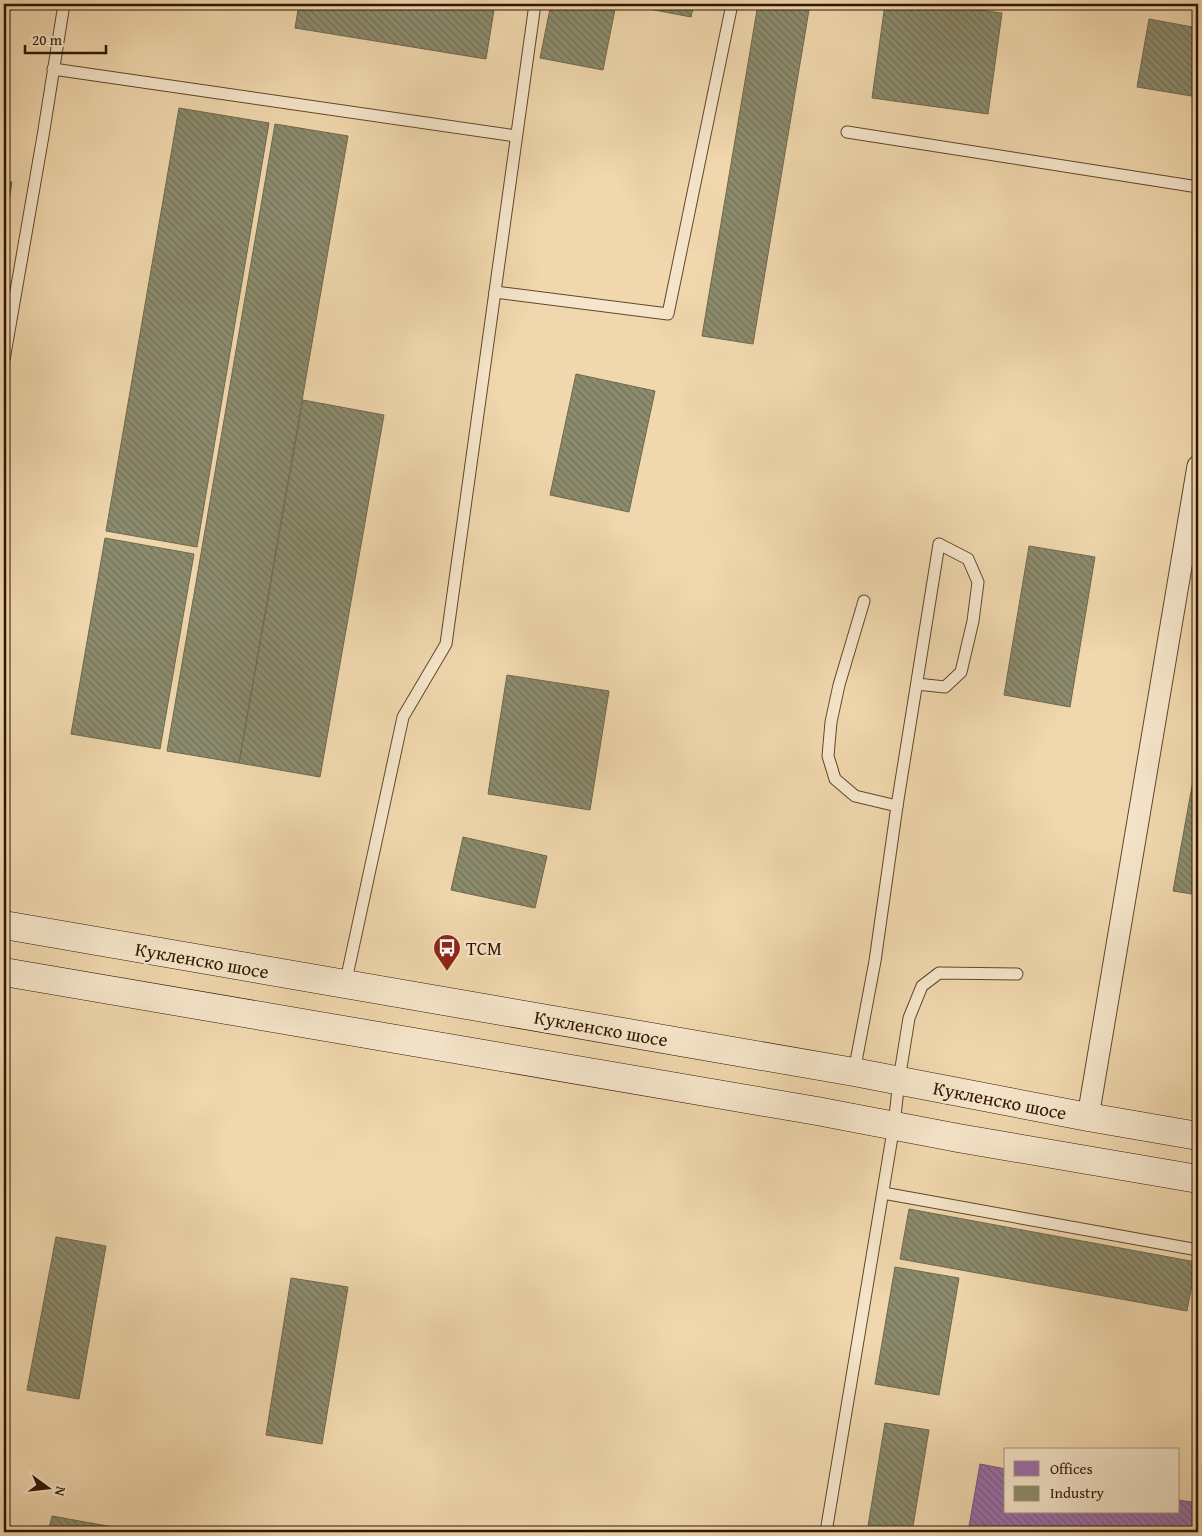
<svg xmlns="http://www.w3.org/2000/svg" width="1202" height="1536" viewBox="0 0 1202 1536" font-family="'Gentium Book Plus',serif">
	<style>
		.offices { fill: url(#offices-back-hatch); stroke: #7a5578 }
		.industry { fill: url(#industry-back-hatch); stroke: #71684d }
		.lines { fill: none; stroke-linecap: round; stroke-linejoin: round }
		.service-casing { stroke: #61462c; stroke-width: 13 }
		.minor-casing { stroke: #61462c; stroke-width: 23 }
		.secondary-casing { stroke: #311501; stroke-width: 29 }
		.service { stroke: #f5e5ca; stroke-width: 11 }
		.minor { stroke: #f5e5ca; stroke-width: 21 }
		.secondary { stroke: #f5e5ca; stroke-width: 28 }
		.labels { text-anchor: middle; stroke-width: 5; stroke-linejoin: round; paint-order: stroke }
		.poi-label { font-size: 19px; fill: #311501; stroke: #f5e5ca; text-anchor: start }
		.street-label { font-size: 19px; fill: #311501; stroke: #f5e5ca }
	</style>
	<defs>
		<pattern id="offices-back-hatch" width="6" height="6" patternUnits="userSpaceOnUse" patternTransform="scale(1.25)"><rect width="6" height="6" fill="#9970ab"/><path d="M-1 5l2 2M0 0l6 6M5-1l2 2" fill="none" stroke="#7d5b89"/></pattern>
		<pattern id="industry-back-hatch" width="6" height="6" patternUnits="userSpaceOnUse" patternTransform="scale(1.25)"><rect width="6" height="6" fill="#8c8c6e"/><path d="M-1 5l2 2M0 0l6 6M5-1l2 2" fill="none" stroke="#737158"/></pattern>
	</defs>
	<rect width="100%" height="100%" fill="#f0d7ad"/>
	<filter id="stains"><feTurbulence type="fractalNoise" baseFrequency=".004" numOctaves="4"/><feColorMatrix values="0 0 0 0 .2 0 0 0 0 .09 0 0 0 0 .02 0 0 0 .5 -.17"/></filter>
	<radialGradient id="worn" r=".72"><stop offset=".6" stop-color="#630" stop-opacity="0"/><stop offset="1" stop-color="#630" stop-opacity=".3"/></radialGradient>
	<polygon class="offices" points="980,1464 1006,1469 1006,1512 1178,1512 1178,1500 1198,1503 1198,1532 968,1532"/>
	<g class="industry">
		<polygon points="4,4 11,4 4,45"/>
		<polygon points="299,4 495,4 486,59 295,28"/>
		<polygon points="551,4 616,4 603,70 540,58"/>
		<polygon points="623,4 694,4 691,17"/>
		<polygon points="758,4 810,4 753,344 702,336"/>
		<polygon points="885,4 936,4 1002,13 988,114 872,98"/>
		<polygon points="1149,19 1198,28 1198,97 1137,87"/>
		<polygon points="4,69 8,70 4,92"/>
		<polygon points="179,108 269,123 197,547 106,531"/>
		<polygon points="275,124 348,136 239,763 167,751"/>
		<polygon points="4,181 12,182 4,234"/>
		<polygon points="576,374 655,391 629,512 550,495"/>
		<polygon points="303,400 384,415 320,777 239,763"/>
		<polygon points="105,538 194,554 160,749 71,734"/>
		<polygon points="1029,546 1095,557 1070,707 1004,695"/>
		<polygon points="507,675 609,691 590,810 488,794"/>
		<polygon points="1198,753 1198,895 1173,891"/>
		<polygon points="463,837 547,856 535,908 451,890"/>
		<polygon points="909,1209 1196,1262 1187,1311 900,1259"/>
		<polygon points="56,1237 106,1246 79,1399 27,1390"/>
		<polygon points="895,1267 959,1278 939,1395 875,1384"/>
		<polygon points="291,1278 348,1287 322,1444 266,1435"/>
		<polygon points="885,1423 929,1430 912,1532 867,1532"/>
		<polygon points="52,1516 141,1532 48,1532"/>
	</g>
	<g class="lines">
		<defs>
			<g id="service">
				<polyline points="53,69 516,136"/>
				<polyline points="847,132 1198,187"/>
				<polyline points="495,292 668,314 732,4"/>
				<polyline points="4,360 43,136 64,4"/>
				<polyline points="864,601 839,685 831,722 828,756 835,779 855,796 897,806"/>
				<polyline points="345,985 403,717 446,644 535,4"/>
				<polyline points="854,1072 875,961 897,806 939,544 968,559 978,582 973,621 961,672 945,687 917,684"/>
				<polyline points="883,1193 1198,1250"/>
				<polyline points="826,1532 894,1125 899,1080 909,1018 922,986 939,973 1017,974"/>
			</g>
			<polyline id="minor" points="1088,1117 1198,466"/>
			<g id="secondary">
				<polyline points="4,925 854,1072 1088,1117 1198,1136"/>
				<polyline points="4,972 817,1111 958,1138 1198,1179"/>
			</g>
		</defs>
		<use href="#service" class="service-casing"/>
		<use href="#minor" class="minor-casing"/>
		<use href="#secondary" class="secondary-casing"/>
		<use href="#service" class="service"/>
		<use href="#minor" class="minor"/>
		<use href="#secondary" class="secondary"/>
	</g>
	<defs>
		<symbol id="bus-pin" viewBox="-11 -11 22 30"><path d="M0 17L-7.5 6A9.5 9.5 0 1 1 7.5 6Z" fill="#8f2418" stroke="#f5e5ca"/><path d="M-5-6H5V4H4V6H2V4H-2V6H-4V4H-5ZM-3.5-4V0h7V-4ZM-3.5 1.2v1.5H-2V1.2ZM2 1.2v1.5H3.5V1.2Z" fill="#fff"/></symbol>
	</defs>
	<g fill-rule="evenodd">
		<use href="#bus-pin" x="431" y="932" width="32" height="43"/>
	</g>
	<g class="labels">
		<g class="poi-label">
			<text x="466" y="955">ТСМ</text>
		</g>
		<g class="street-label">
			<text transform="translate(202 960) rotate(10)" y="7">Кукленско шосе</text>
			<text transform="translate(601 1028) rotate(10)" y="7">Кукленско шосе</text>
			<text transform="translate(1000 1100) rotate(11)" y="7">Кукленско шосе</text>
		</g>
	</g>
	<rect width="1202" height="1536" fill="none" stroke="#f0d7ad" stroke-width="20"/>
	<rect x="5" y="5" width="1192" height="1526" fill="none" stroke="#311501" stroke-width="2.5"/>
	<rect x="10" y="10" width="1182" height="1516" fill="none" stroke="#311501"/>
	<rect x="1004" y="1448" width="175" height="65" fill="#f5e5ca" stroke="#a7927a"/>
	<rect x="1014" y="1461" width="25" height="15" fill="#9970ab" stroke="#a7927a"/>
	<text x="1050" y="1474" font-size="15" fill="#311501">Offices</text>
	<rect x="1014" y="1486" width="25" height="15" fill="#8c8c6e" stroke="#a7927a"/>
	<text x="1050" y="1498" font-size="15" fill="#311501">Industry</text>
	<g transform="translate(48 1488) rotate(105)" stroke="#f5e5ca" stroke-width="4" paint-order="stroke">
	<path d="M0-4L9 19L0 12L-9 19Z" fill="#311501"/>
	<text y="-8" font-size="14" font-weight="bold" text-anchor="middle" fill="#311501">N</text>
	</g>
	<path d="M25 45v8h81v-8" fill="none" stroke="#311501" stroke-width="2.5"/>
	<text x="32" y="45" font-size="15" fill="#311501" stroke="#f5e5ca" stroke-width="4" paint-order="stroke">20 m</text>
	<rect width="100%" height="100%" filter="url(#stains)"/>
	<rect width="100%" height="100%" fill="url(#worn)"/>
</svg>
